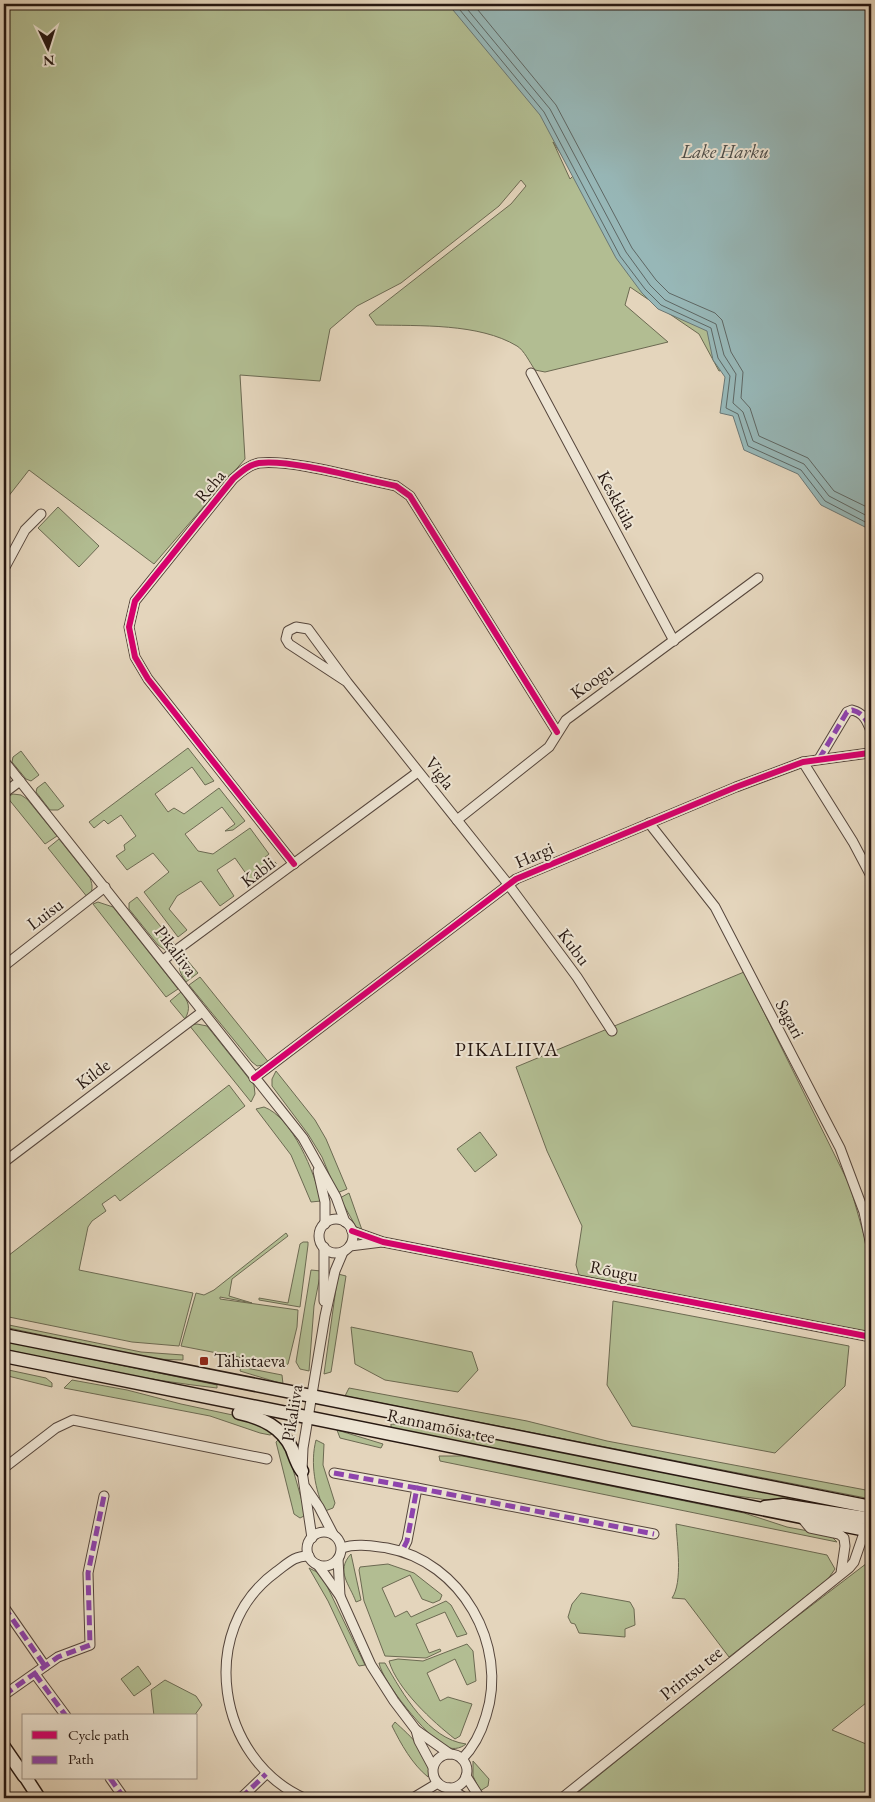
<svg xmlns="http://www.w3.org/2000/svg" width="875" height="1802" viewBox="0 0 875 1802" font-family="'EB Garamond',serif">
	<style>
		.green { fill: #b2bd92; stroke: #6c6a52 }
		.water { fill: #97b7b7; stroke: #6a7775 }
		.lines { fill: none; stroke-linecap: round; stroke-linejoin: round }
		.shore { stroke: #5e6764; stroke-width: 1 }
		.stream { stroke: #6a7775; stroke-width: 3 }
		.street-casing { stroke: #56463c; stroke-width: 11 }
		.secondary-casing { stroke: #261711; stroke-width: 15 }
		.street { stroke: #ede4d3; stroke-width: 9 }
		.secondary { stroke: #ede4d3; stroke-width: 12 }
		.quiet { stroke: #8e44ad; stroke-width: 5; stroke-dasharray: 10 5; stroke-linecap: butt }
		.cycleway-casing { stroke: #ede4d3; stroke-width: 9 }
		.cycleway { stroke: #d6006c; stroke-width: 6 }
		.poi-dot { fill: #8f2418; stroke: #ede4d3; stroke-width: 2 }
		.labels { text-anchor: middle; stroke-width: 4; stroke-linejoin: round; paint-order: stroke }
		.street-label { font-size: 18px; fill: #261711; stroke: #ede4d3 }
		.poi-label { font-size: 18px; fill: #261711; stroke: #ede4d3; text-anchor: start }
		.water-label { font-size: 19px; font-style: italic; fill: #4e4f4b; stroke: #ede4d3 }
		.quarter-label { font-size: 20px; letter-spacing: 1px; fill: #261711; stroke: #ede4d3 }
	</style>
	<rect width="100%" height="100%" fill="#e4d5bc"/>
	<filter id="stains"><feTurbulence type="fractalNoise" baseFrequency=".004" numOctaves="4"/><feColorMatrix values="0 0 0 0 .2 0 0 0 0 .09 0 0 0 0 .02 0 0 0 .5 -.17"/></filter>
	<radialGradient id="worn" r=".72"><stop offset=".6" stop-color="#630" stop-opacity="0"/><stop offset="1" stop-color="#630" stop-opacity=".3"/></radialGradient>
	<g class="green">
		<path d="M4 4H448L452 7 480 4 571 169 553 142 570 179 580 169 691 275 727 369 719 371 699 334 630 287 625 305 668 342 545 372 535 370C530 363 524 350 517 346 479 323 419 326 376 325L369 315 511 204 526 186 521 180 499 206 401 283 357 306 330 329 320 381 240 375 245 459 154 564 29 470 4 502Z"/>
		<polygon points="58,507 99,546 79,567 38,528"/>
		<polygon points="188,748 214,781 205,785 192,767 155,794 168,812 174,808 184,814 219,788 245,821 233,830 225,831 235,824 222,807 185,834 198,851 213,854 250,828 269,854 264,858 269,866 275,862 277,864 248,885 242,878 247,875 235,858 217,870 234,896 220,906 201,881 177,896 169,909 187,930 178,937 144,892 169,872 153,853 127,870 116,856 125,850 124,845 136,836 121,815 108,824 104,820 94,828 89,822"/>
		<polygon points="21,751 39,775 31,781 26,779 12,762 13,757"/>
		<polygon points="45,782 64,806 58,810 50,810 36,792 37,788"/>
		<polygon points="13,794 21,795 27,799 57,836 45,844 7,797"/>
		<path d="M59 839 90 878C93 886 93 891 88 898L48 848Z"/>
		<polygon points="137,897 177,947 165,950 158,945 129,909 129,903"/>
		<polygon points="98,902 113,907 178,989 166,997 93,904"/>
		<path d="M182 954 198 973 186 982C179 972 177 966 182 954Z"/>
		<polygon points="744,972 850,1186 867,1246 871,1278 871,1326 865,1332 579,1275 576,1265 582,1226 547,1151 516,1067"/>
		<polygon points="200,977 270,1064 257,1066 252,1062 189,985"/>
		<path d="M181 992C189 1002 191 1008 185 1019L170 1001Z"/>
		<polygon points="197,1024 207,1026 254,1085 255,1094 251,1102 189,1025"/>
		<polygon points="276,1071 315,1120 326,1139 347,1189 337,1193 322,1157 308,1134 272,1086 272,1079"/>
		<polygon points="229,1085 245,1106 120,1201 115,1195 102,1204 106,1211 92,1221 88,1227 79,1270 193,1293 179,1346 132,1342 4,1316 4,1259"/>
		<path d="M264 1107C292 1117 315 1173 321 1201L311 1202 291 1155 256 1109Z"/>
		<polygon points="480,1132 497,1155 475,1172 457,1149"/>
		<polygon points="349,1193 362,1230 356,1227 340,1198"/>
		<polygon points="286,1233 288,1236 232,1279 229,1296 252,1303 220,1297 220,1299 298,1310 297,1327 288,1364 284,1366 181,1346 196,1293 204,1295 214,1290"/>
		<polygon points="303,1242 308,1242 308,1245 300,1307 259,1300 259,1298 288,1303 300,1244"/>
		<polygon points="311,1270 321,1271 314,1306 309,1371 300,1369 296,1362"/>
		<polygon points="338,1274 346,1276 331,1372 324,1374"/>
		<polygon points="613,1301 849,1346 845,1386 775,1453 632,1426 607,1385"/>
		<polygon points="4,1324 141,1352 183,1355 183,1360 155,1359 4,1327"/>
		<polygon points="351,1327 472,1352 478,1370 458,1392 385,1380 355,1364"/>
		<path d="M4 1341 217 1385V1388C145 1380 74 1365 4 1349Z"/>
		<polygon points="241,1367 282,1375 283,1384 240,1371"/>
		<polygon points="4,1369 46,1378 52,1383 52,1387 4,1375"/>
		<polygon points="72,1380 127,1390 181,1404 242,1417 274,1433 270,1435 260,1433 210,1416 64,1388"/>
		<polygon points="349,1388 527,1421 607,1441 871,1491 871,1499 345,1396"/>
		<polygon points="391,1424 434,1427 831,1504 831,1508 713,1493 391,1428"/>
		<polygon points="337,1430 383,1444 381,1448 340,1438"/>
		<polygon points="280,1438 288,1452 306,1515 300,1518 294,1514 276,1442"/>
		<path d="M316 1440 324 1444 323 1465 335 1503 333 1508 325 1511C315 1490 310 1463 316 1440Z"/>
		<polygon points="439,1456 462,1456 744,1513 787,1527 830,1535 837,1542 440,1461"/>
		<path d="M676 1524 827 1555 835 1569 828 1579 729 1657 685 1599 672 1598C683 1582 677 1544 676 1524Z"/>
		<path d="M351 1554 361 1600 356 1602C350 1585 335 1571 351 1554Z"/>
		<polygon points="871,1560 871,1699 832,1730 871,1746 871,1798 571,1798 761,1644"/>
		<polygon points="388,1564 414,1573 442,1595 440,1600 433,1603 422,1599 410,1575 382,1588 395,1617 407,1611 411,1617 446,1601 451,1605 467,1634 457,1637 445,1612 416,1624 429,1653 440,1649 441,1651 426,1658 385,1656 364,1601 359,1570 360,1567"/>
		<polygon points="309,1568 317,1572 326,1584 365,1665 359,1666 357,1663 328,1601"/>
		<polygon points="581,1593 630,1602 634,1609 635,1625 625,1629 625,1637 579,1633 575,1624 571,1623 568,1617 572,1604"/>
		<path d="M467 1644 473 1651 476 1681 467 1685 455 1659 427 1673 440 1701 448 1697 472 1704 460 1736 455 1739C433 1722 397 1689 389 1661L398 1659 423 1661Z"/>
		<path d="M379 1663H385C403 1694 428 1739 466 1744 460 1749 452 1750 444 1746 427 1736 383 1683 379 1663Z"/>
		<polygon points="138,1666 151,1684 134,1696 121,1679"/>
		<polygon points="165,1680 196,1696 202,1705 194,1716 154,1716 151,1690"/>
		<path d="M395 1722C409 1735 434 1756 428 1777 412 1764 401 1744 392 1726Z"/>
		<polygon points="473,1761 489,1779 488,1786 480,1791 473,1776"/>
	</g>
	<polygon class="water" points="448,4 871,4 871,530 821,505 798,474 744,450 733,416 720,413 725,377 713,360 707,331 658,309 642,293 616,258 540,115"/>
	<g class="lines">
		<g class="shore">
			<polyline points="455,4 544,112 620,256 645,289 661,305 711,328 718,358 730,376 726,408 738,414 748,446 801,470 825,501 871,525"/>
			<polyline points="463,4 550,109 626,252 650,285 665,300 716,324 724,355 736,374 733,403 743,412 753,441 804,464 829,496 871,518"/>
			<polyline points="473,4 556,105 632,248 656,280 669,293 715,313 722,320 731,352 743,372 741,398 750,408 759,436 808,458 834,491 871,509"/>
		</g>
		<polyline class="stream" points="4,5 5,4"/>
		<defs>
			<g id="street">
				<polyline points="531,373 674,641"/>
				<polyline points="4,569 25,530 41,514"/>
				<polyline points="347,682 308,629 296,627 288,631 286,639 289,644 347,682 508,884 577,977 612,1031"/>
				<path d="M819 759 847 712 852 710C864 713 867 721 871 731"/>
				<polyline points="4,761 303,1138 336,1197 345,1222"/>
				<polyline points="803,762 853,842 871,876"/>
				<polyline points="4,793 20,781"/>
				<polyline points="457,820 549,747 566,720 758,578"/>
				<polyline points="649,823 715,907 840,1148 864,1212 871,1246"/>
				<path d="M294 864 148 679 135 657 129 627 135 601 233 479C240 473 248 465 259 463 292 459 361 479 396 486L410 496 557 732"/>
				<polyline points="163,960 418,772"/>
				<polyline points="4,966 105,887"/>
				<polyline points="254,1078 516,879 736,787 803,762 869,753 871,750"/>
				<polyline points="4,1162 202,1012"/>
				<polyline points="318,1171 325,1202 325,1224"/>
				<circle cx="336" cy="1236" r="17"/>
				<polyline points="352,1231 383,1242 871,1337"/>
				<polyline points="350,1246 382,1242"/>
				<polyline points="324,1247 324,1301"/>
				<polyline points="4,1468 56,1428 73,1420 267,1459"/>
				<polyline points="334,1473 417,1488 407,1541 402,1551"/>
				<polyline points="306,1488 319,1507 333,1534"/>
				<polyline points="417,1488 654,1534"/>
				<polyline points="801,1517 810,1528 839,1534 844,1538 845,1546 841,1573"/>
				<circle cx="324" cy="1549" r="17"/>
				<polyline points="312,1538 302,1471 303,1448 325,1316 335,1271 343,1252"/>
				<path d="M342 1548C356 1543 372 1546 387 1548 461 1561 509 1645 486 1716 481 1733 474 1747 462 1759"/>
				<polyline points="338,1559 340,1596"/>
				<polyline points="318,1565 340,1596 371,1665 394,1701 416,1730 419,1741 433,1767"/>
				<polyline points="4,1607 45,1666"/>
				<polyline points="35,1674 66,1716"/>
				<polyline points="4,1695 58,1657 90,1645 88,1573 104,1496"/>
				<polyline points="416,1730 450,1754"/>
				<circle cx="450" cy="1771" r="17"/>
				<polyline points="466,1776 480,1798"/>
				<polyline points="110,1778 124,1798"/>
				<polyline points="449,1788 465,1798"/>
				<polyline points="241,1798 266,1774"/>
				<path d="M304 1798C217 1759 196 1630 276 1572 287 1564 295 1555 309 1556"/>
				<polyline points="413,1798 438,1783"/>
				<polyline points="562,1798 849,1568 854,1562 865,1530"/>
			</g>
			<g id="secondary">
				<polyline points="4,1335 871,1507"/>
				<polyline points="4,1356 871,1531"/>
				<path d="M239 1413C262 1418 282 1427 292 1449 295 1457 297 1464 302 1471"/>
				<polyline points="765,1507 783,1505 871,1519"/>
				<polyline points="4,1747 24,1776"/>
				<polyline points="26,1778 39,1798"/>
			</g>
		</defs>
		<use href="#street" class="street-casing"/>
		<use href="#secondary" class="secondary-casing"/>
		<use href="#street" class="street"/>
		<use href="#secondary" class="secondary"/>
		<g class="quiet">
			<path d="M819 759 847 712 852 710C864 713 867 721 871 731"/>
			<polyline points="334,1473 417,1488 407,1541 402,1551"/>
			<polyline points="417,1488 654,1534"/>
			<polyline points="4,1607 45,1666"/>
			<polyline points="35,1674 66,1716"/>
			<polyline points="4,1695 58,1657 90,1645 88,1573 104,1496"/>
			<polyline points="110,1778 124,1798"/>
			<polyline points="241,1798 266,1774"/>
		</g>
		<defs>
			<g id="cycleway">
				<path d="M294 864 148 679 135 657 129 627 135 601 233 479C240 473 248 465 259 463 292 459 361 479 396 486L410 496 557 732"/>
				<polyline points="254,1078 516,879 736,787 803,762 869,753 871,750"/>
				<polyline points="352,1231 383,1242 871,1337"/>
			</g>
		</defs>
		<use href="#cycleway" class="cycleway-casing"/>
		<use href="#cycleway" class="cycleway"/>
	</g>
	<rect class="poi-dot" x="199" y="1356" width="10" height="10" rx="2.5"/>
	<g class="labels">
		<g class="street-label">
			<text transform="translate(210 486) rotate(-50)" y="6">Reha</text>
			<text transform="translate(617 500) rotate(62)" y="6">Keskküla</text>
			<text transform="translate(592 681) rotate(-36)" y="6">Koogu</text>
			<text transform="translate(440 773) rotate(52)" y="6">Vigla</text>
			<text transform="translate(534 855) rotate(-24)" y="6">Hargi</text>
			<text transform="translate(258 872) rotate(-37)" y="6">Kabli</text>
			<text transform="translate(45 914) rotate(-37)" y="6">Luisu</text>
			<text transform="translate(574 947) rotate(53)" y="6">Kubu</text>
			<text transform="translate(176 951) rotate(53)" y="6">Pikaliiva</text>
			<text transform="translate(790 1019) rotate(62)" y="6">Sagari</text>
			<text transform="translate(93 1074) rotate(-37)" y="6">Kilde</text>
			<text transform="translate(614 1271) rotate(11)" y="6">Rõugu</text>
			<text transform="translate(292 1413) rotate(-81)" y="6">Pikaliiva</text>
			<text transform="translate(441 1426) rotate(12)" y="6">Rannamõisa tee</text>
			<text transform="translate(691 1673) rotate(-39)" y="6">Printsu tee</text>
		</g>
		<g class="poi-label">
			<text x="214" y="1367">Tähistaeva</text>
		</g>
		<g class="water-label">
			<text x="725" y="158">Lake Harku</text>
		</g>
		<g class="quarter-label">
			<text x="507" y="1056">PIKALIIVA</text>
		</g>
	</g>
	<rect width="875" height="1802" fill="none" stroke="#e4d5bc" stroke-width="20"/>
	<rect x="5" y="5" width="865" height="1792" fill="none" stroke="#261711" stroke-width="2.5"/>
	<rect x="10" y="10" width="855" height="1782" fill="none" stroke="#261711"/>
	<rect x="22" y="1714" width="175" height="65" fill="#ede4d3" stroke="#9d9285"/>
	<rect x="32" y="1731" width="25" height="8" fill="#d6006c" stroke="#9d9285"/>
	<text x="68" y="1740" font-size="15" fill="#261711">Cycle path</text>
	<rect x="32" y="1756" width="25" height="8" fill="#8e44ad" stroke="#9d9285"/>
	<text x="68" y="1764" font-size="15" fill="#261711">Path</text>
	<g transform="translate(48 48) rotate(176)" stroke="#ede4d3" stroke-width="4" paint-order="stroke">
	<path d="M0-4L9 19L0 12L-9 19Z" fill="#261711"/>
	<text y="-8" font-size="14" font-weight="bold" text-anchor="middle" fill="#261711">N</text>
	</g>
	<rect width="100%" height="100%" filter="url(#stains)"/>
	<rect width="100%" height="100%" fill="url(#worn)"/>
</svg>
